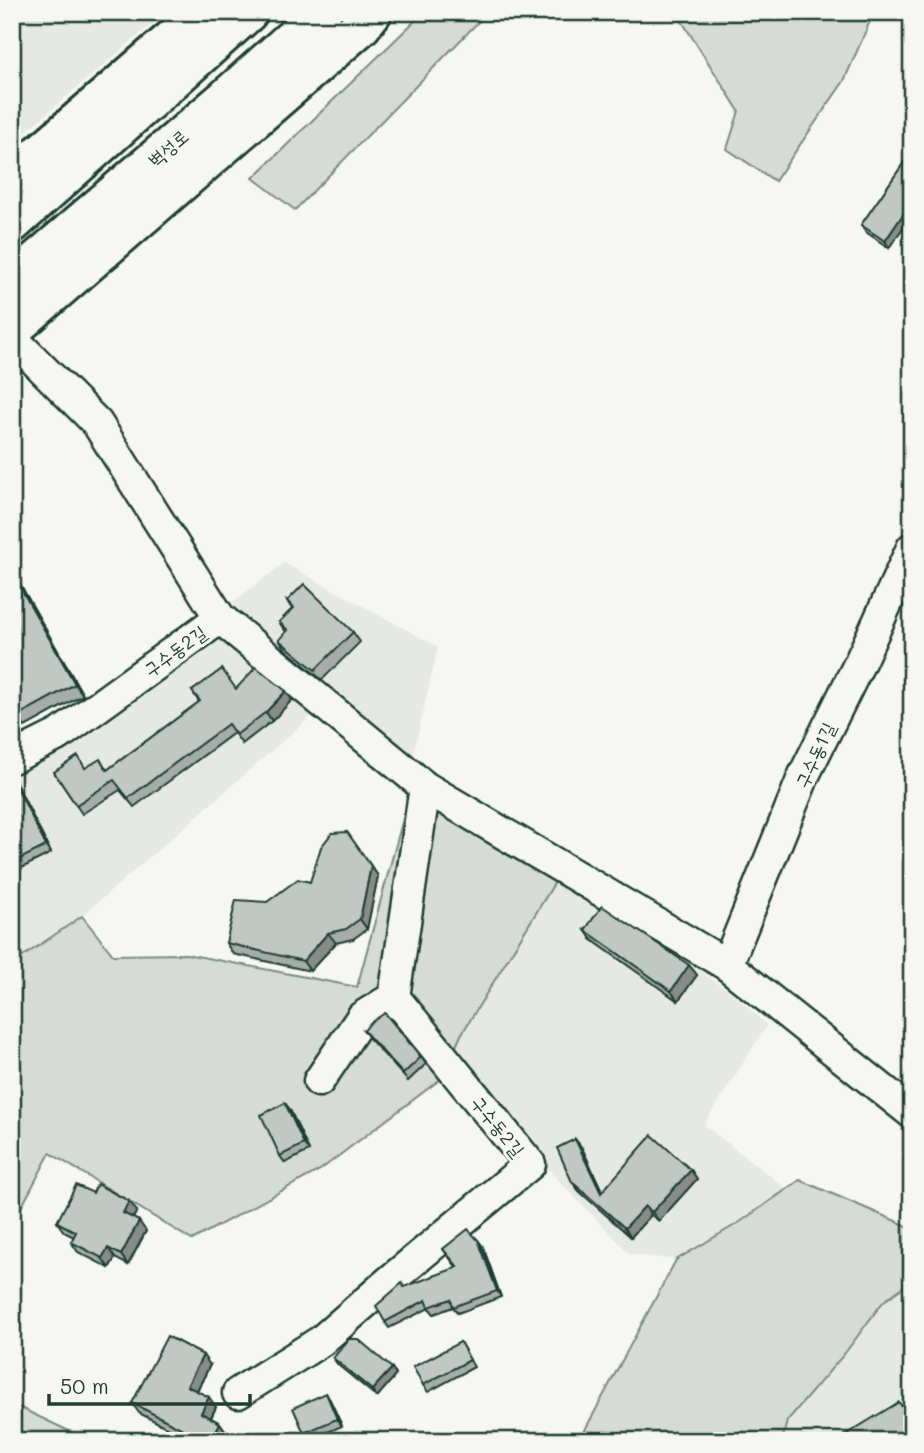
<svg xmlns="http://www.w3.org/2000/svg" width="924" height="1453" viewBox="0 0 924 1453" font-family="Mali,'Poor Story',sans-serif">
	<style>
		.built { fill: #e6e8e4 }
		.green { fill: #d6dbd6; stroke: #7a8c85; stroke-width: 2 }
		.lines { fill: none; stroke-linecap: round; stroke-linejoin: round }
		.street-casing { stroke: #1f3d34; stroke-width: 35 }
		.secondary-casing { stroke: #1f3d34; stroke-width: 44 }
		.street { stroke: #f6f6f2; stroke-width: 30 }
		.secondary { stroke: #f6f6f2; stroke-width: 38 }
		.wall { fill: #a6aca8; stroke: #1f3d34; stroke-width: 2 }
		.shaded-wall { fill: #878c88; stroke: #1f3d34; stroke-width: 2 }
		.building { fill: #c1c8c3; stroke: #1f3d34; stroke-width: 2 }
		.labels { text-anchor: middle; stroke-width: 6; stroke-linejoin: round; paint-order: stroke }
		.street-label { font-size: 19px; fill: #1f3d34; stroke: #f6f6f2 }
	</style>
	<rect width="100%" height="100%" fill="#f6f6f2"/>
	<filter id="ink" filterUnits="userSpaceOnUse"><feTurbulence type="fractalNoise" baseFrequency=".0143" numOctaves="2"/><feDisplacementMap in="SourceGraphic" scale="14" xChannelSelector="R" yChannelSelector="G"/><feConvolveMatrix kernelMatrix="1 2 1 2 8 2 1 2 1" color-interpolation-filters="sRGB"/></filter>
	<g filter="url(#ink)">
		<g class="built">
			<polygon points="12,12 166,12 12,143"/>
			<polygon points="284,563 438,647 412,760 315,713 82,916 12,964 12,771"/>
			<polygon points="558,877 731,992 767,1025 704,1125 787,1189 740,1222 676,1260 630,1254 540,1161 536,1141 445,1061"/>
			<polygon points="912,1280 912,1441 782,1441 787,1421 845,1353 883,1302"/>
		</g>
		<g class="green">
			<polygon points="424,12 488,12 295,210 253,178"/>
			<polygon points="676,12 874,12 844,81 775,181 727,149 739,111"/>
			<polygon points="410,793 558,877 461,1035 442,1078 320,1170 192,1240 50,1153 12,1225 12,964 82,916 113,955 186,954 357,987"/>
			<polygon points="800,1180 912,1228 912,1280 883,1302 845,1353 787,1421 782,1441 579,1441 676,1260 740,1222"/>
			<polygon points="12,1404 90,1441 12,1441"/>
		</g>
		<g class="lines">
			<defs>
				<g id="street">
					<polyline points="12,338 97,423 220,618 425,787 727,965 912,1113"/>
					<polyline points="12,758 60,734 220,618"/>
					<polyline points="727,965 804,775 859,664 912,548"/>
					<polyline points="319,1081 362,1017 394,997"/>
					<polyline points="238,1393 321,1341 392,1279 530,1164 394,997 425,787"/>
				</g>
				<g id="secondary">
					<polyline points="12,178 204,12"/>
					<polyline points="12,223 248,12"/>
					<polyline points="12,282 224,100 322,12"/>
					<polyline points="12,329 361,26 372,12"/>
				</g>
			</defs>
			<use href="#street" class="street-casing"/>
			<use href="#secondary" class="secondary-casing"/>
			<use href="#street" class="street"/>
			<use href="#secondary" class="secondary"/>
		</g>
		<g class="wall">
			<polygon points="912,151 889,248 866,232 861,225"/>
			<polygon points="12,570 83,695 25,727 12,708"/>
			<polygon points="287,601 353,632 360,642 322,680 286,650 279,640 286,632 279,622 292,609"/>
			<polygon points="236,689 292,700 272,721 242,744 234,733 134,807 120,790 82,814 54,772 86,768 107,770 199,702 192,691"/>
			<polygon points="12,777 16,783 51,853 12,873"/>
			<polygon points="347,832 378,876 367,929 353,939 336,943 310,971 233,954 226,943 267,902 310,882"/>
			<polygon points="585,930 689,965 697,975 678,1001 592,940"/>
			<polygon points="364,1031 421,1057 426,1064 408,1081 369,1038"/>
			<polygon points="285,1103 290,1110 309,1151 285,1163 280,1156"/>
			<polygon points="575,1139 582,1148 602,1191 691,1170 697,1179 659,1221 651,1215 631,1237 579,1191 572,1182"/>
			<polygon points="93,1193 137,1211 133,1218 146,1231 128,1265 115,1258 109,1268 78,1252 71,1242 74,1237 64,1232 57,1222"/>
			<polygon points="478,1240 483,1247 501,1297 458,1313 453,1307 434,1314 429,1308 389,1328 385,1322 457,1268 443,1249"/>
			<polygon points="460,1342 474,1367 428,1392 423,1385"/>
			<polygon points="333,1358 392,1368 396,1375 377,1397 338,1365"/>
			<polygon points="210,1365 197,1391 216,1407 211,1418 220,1423 227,1433 224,1441 193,1441 139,1413 132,1403"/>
			<polygon points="330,1400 342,1426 309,1440 304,1433"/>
			<polygon points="912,1421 912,1441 835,1441"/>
		</g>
		<g class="shaded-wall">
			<polygon points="912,201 912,215 889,248 885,241"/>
			<polygon points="12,570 83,695 75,684 12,573"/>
			<polygon points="286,691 292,700 272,721 266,712"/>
			<polygon points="12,777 16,783 51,853 46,846"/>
			<polygon points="371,866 378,876 367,929 360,919"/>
			<polygon points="328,933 336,943 310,971 303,961"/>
			<polygon points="689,965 697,975 678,1001 671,991"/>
			<polygon points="285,1103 290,1110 309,1151 304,1144"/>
			<polygon points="575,1139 582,1148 607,1202 601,1193"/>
			<polygon points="691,1170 697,1179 659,1221 652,1212"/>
			<polygon points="129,1201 137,1211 130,1223 123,1213"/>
			<polygon points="645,1206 651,1215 631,1237 625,1228"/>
			<polygon points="139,1221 146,1231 128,1265 121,1255"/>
			<polygon points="478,1240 483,1247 501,1297 497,1291"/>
			<polygon points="108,1248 115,1258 109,1268 102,1258"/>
			<polygon points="203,1355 210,1365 194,1396 187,1386"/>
			<polygon points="392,1368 396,1375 377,1397 372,1390"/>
			<polygon points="326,1393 330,1400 342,1426 337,1419"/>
			<polygon points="209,1397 216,1407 208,1423 201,1413"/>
			<polygon points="220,1423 227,1433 224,1441 211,1441"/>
		</g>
		<g class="building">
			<polygon points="912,151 912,201 885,241 861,225"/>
			<polygon points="12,573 75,684 17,716 12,708"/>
			<polygon points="304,584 353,632 315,670 279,640 288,630 279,622 294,608 287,601"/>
			<polygon points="256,667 286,691 266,712 236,735 228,724 128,798 114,780 76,805 54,772 78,756 85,768 100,759 107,770 200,701 192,691 222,669 236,689"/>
			<polygon points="12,777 46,846 12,863"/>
			<polygon points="347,832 371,866 360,919 346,929 328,933 303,961 226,943 236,900 267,902 298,879 310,882 321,847 332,833"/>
			<polygon points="602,906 689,965 671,991 585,930"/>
			<polygon points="385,1013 421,1057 403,1074 364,1031 370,1023"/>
			<polygon points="285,1103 304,1144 280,1156 261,1115"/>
			<polygon points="652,1135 691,1170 652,1212 645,1206 625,1228 572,1182 557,1148 575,1139 601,1193"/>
			<polygon points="97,1184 129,1201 123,1213 139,1221 121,1255 108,1248 102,1258 71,1242 76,1232 57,1222 76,1185 93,1193"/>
			<polygon points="468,1229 478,1240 497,1291 453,1307 451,1299 429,1307 426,1300 385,1322 376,1306 402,1283 404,1287 458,1267 443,1249"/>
			<polygon points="167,1336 203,1355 187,1386 209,1397 201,1413 220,1423 211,1441 206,1441 132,1403"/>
			<polygon points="349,1339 358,1339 392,1368 372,1390 333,1358"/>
			<polygon points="460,1342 470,1360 423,1385 413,1367"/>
			<polygon points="326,1393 337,1419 304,1433 293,1408"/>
			<polygon points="899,1402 912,1422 912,1431 896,1441 835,1441"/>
		</g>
	</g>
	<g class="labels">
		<g class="street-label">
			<text transform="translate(168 148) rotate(-41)" y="7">벽성로</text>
			<text transform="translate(175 651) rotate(-36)" y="7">구수동2길</text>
			<text transform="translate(815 755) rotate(-65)" y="7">구수동1길</text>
			<text transform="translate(498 1126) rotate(51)" y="7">구수동2길</text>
		</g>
	</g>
	<rect width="924" height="1453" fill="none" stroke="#f6f6f2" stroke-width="42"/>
	<rect x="21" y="21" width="882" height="1411" fill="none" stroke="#1f3d34" stroke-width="2.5" filter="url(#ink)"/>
	<path d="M49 1394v10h201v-10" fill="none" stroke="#1f3d34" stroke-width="3.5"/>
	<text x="60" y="1394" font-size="21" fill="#1f3d34" stroke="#f6f6f2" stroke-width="5" paint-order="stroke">50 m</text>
</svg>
